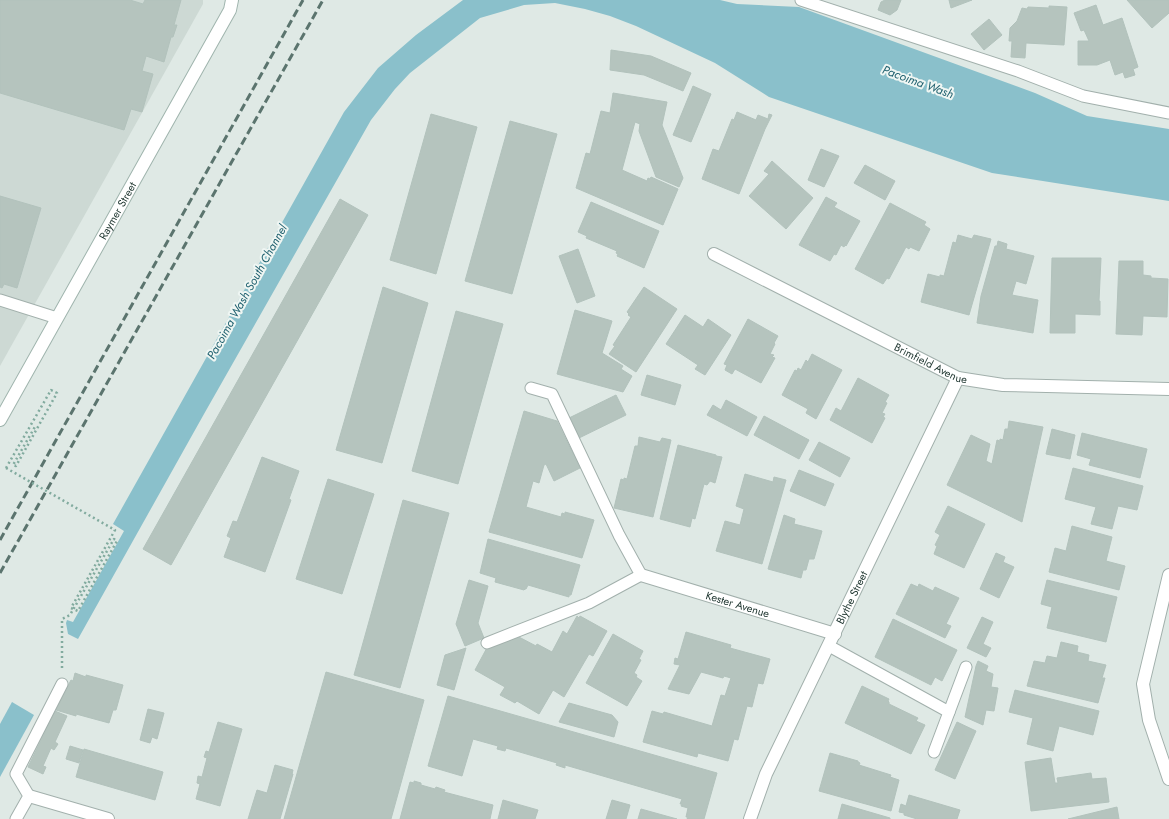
<svg xmlns="http://www.w3.org/2000/svg" width="1169" height="819" viewBox="0 0 1169 819" font-family="Jost,sans-serif">
	<style>
		.built { fill: #cdd9d4 }
		.water { fill: #8ac0cb }
		.building { fill: #b5c4be; stroke: #b2c2bc }
		.lines { fill: none; stroke-linecap: round; stroke-linejoin: round }
		.lane-casing { stroke: #a2b0ac; stroke-width: 13 }
		.street-casing { stroke: #a2b0ac; stroke-width: 14 }
		.secondary-casing { stroke: #9fb4ad; stroke-width: 14 }
		.path { stroke: #82ab9f; stroke-width: 2.5; stroke-dasharray: 2 3; stroke-linecap: butt }
		.lane { stroke: #fff; stroke-width: 11 }
		.street { stroke: #fff; stroke-width: 12 }
		.secondary { stroke: #fff; stroke-width: 12 }
		.rail { stroke: #5b746e; stroke-width: 3; stroke-dasharray: 8 4; stroke-linecap: butt }
		.path-bridge { stroke: #82ab9f; stroke-width: 2.5; stroke-dasharray: 2 3; stroke-linecap: butt }
		.labels { text-anchor: middle; stroke-width: 4; stroke-linejoin: round; paint-order: stroke }
		.street-label { font-size: 11px; fill: #213832; stroke: #eff6f3 }
		.water-label { font-size: 12px; font-style: italic; fill: #20616f; stroke: #eff6f3 }
	</style>
	<rect width="100%" height="100%" fill="#dfe9e5"/>
	<polygon class="built" points="0,0 203,0 203,4 0,366"/>
	<g class="water">
		<polygon points="463,0 720,0 737,4 799,7 1035,93 1087,116 1169,129 1169,201 992,173 769,97 715,63 636,26 610,16 585,9 555,3 524,5 480,18 410,73 395,89 371,120 204,414 78,639 68,634 66,623 67,620 73,622 124,531 113,524 344,112 378,68 416,35"/>
		<polygon points="12,702 34,715 0,777 0,724"/>
	</g>
	<g class="building">
		<polygon points="0,0 130,0 143,4 145,0 181,0 174,25 177,25 173,37 171,37 164,62 146,56 142,71 153,74 142,112 131,109 124,130 0,93"/>
		<polygon points="885,0 901,0 897,10 890,15 878,10 881,2"/>
		<polygon points="949,0 972,0 951,8"/>
		<polygon points="1127,0 1169,0 1169,13 1152,28"/>
		<polygon points="1096,5 1103,25 1122,18 1138,67 1133,69 1135,75 1125,78 1123,72 1115,75 1110,60 1097,65 1078,65 1078,41 1089,41 1084,30 1081,31 1074,13"/>
		<polygon points="1049,6 1067,7 1064,45 1026,43 1025,58 1011,57 1012,41 1009,41 1010,28 1017,21 1022,8 1027,9 1028,7 1049,8"/>
		<polygon points="989,19 1002,35 984,50 971,34"/>
		<polygon points="611,50 651,56 691,73 683,91 644,75 610,70"/>
		<polygon points="693,86 711,94 691,142 673,135"/>
		<polygon points="613,93 667,102 662,125 683,178 679,187 656,177 639,131 640,124 635,122 622,170 647,181 648,178 650,179 651,177 678,189 663,225 576,188 586,153 590,154 601,111 610,113"/>
		<polygon points="737,112 756,120 758,115 768,119 769,114 772,115 765,129 739,194 702,179 713,149 719,151 732,119 734,120"/>
		<polygon points="431,114 477,127 436,274 390,260"/>
		<polygon points="510,121 557,134 512,294 465,281"/>
		<polygon points="821,149 839,156 824,187 808,180"/>
		<polygon points="772,161 813,198 786,229 749,196 769,174 764,171"/>
		<polygon points="865,165 895,181 885,200 854,183"/>
		<polygon points="0,196 41,208 17,288 4,284 2,288 0,287"/>
		<polygon points="826,197 837,203 834,207 860,221 846,246 845,245 844,247 841,245 836,255 834,254 830,261 799,245"/>
		<polygon points="340,199 368,215 171,565 143,549"/>
		<polygon points="591,202 659,231 644,268 617,256 618,254 616,253 617,251 586,238 587,236 578,232"/>
		<polygon points="890,203 926,222 924,225 930,229 919,251 910,247 909,249 906,247 889,279 887,278 883,284 855,269"/>
		<polygon points="958,235 972,239 974,235 991,239 969,315 921,302 928,274 940,277 940,275 944,276 953,242 956,243"/>
		<polygon points="998,241 1007,244 1006,249 1034,256 1026,284 1016,281 1012,295 1038,300 1033,333 977,323 981,296 995,246 997,246"/>
		<polygon points="578,249 595,296 577,303 559,256"/>
		<polygon points="1052,258 1101,258 1099,301 1100,301 1100,315 1075,314 1075,333 1050,333"/>
		<polygon points="1119,261 1143,261 1143,275 1151,276 1151,278 1168,279 1167,317 1143,316 1142,335 1116,334"/>
		<polygon points="383,287 428,303 382,463 336,450"/>
		<polygon points="644,287 677,309 636,372 609,354 615,346 613,345 631,317 628,315 629,314 627,312"/>
		<polygon points="575,310 612,321 602,353 623,366 621,369 632,376 623,392 557,374"/>
		<polygon points="456,311 503,324 458,484 412,471"/>
		<polygon points="685,315 703,327 708,319 731,335 705,375 695,369 698,365 666,344"/>
		<polygon points="748,319 778,336 774,343 775,344 770,354 774,355 772,357 775,358 761,383 735,369 732,374 725,370 727,365 724,364"/>
		<polygon points="812,354 842,370 816,419 806,413 808,409 782,395 795,370 797,371 798,368 801,370 806,360 808,362"/>
		<polygon points="647,375 681,385 675,405 641,395"/>
		<polygon points="858,378 889,395 885,402 887,403 882,413 885,414 883,417 885,418 872,443 830,420 836,408 841,411"/>
		<polygon points="616,395 626,415 579,438 569,418"/>
		<polygon points="726,400 757,417 747,436 707,415 713,405 721,410"/>
		<polygon points="524,411 557,421 580,468 554,481 546,464 544,465 539,483 533,481 526,507 561,517 562,513 565,514 565,512 594,520 582,558 489,532"/>
		<polygon points="764,416 809,440 799,459 754,435"/>
		<polygon points="1009,421 1043,427 1022,522 947,485 971,435 990,444 986,461 992,464 997,440 1000,441 1000,439 1003,440 1005,429 1008,429"/>
		<polygon points="1052,429 1075,435 1070,459 1046,454"/>
		<polygon points="1082,433 1147,449 1140,478 1089,465 1091,459 1077,455"/>
		<polygon points="639,437 660,442 662,438 671,440 653,517 614,508 621,479 624,480 624,478 627,479 635,446 638,446"/>
		<polygon points="819,442 850,458 840,477 809,460"/>
		<polygon points="678,445 716,455 716,456 722,457 715,483 710,481 707,485 704,484 695,519 692,518 690,527 660,519"/>
		<polygon points="262,457 299,471 289,499 291,500 265,572 224,557 231,538 227,536 233,521 237,522"/>
		<polygon points="1073,468 1143,486 1137,510 1118,506 1112,529 1091,524 1096,507 1065,499"/>
		<polygon points="799,470 834,484 825,506 790,491"/>
		<polygon points="745,474 773,482 774,477 786,480 762,564 716,551 725,521 740,525 744,509 736,506"/>
		<polygon points="328,479 374,494 342,594 296,579"/>
		<polygon points="403,500 449,513 400,688 354,675"/>
		<polygon points="948,506 985,524 964,568 934,554 937,546 935,545 940,535 935,532"/>
		<polygon points="784,515 795,519 794,524 822,531 814,559 809,559 806,570 803,570 801,578 768,569"/>
		<polygon points="1072,526 1112,537 1106,561 1125,566 1119,590 1049,572 1055,548 1066,551"/>
		<polygon points="488,539 580,565 571,595 569,595 569,597 528,585 526,589 525,589 524,590 495,582 496,578 480,573"/>
		<polygon points="996,553 1005,557 1003,562 1014,567 999,598 980,589"/>
		<polygon points="469,580 488,586 478,623 484,638 465,646 456,624"/>
		<polygon points="1047,580 1117,597 1106,642 1047,628 1052,607 1041,604"/>
		<polygon points="911,584 918,587 919,584 933,591 935,587 959,598 946,624 951,626 945,638 896,614"/>
		<polygon points="577,616 579,618 580,616 607,631 593,656 589,654 564,697 553,690 539,714 517,701 515,703 500,695 505,687 475,670 489,644 517,636 536,646 537,644 552,652 563,631 567,634"/>
		<polygon points="982,617 993,622 983,644 991,648 986,657 967,648"/>
		<polygon points="893,619 957,650 942,681 935,677 931,685 875,657"/>
		<polygon points="686,632 731,645 730,648 770,659 763,684 758,683 752,707 747,706 738,740 734,739 728,761 698,753 697,757 643,742 652,711 663,714 664,712 712,726 721,695 725,696 731,678 724,676 723,678 701,672 689,694 668,689 680,665 674,664 675,658 678,659"/>
		<polygon points="613,634 643,651 639,659 641,660 634,673 637,675 636,677 642,681 627,706 586,683"/>
		<polygon points="1061,642 1078,646 1077,652 1089,655 1088,661 1106,665 1102,678 1105,678 1098,703 1027,686 1034,661 1045,663 1047,656 1057,658"/>
		<polygon points="466,648 454,690 437,685 445,655"/>
		<polygon points="978,661 988,666 986,671 993,674 991,687 998,688 994,711 986,710 983,725 965,717 976,666"/>
		<polygon points="326,672 424,700 391,819 284,819"/>
		<polygon points="75,673 86,677 86,675 123,685 116,710 113,710 109,723 76,714 76,716 56,710 71,680 73,681"/>
		<polygon points="862,686 889,699 888,701 889,702 889,704 918,718 916,721 925,725 911,754 845,723"/>
		<polygon points="1015,690 1099,711 1093,735 1059,726 1053,751 1027,744 1033,718 1009,712"/>
		<polygon points="448,696 717,773 704,819 687,819 688,817 686,817 688,808 681,806 682,804 680,804 682,799 565,765 565,768 556,765 557,763 506,748 505,751 497,749 498,746 473,739 462,776 428,766"/>
		<polygon points="569,703 612,715 618,722 614,737 559,722"/>
		<polygon points="148,709 164,713 157,739 152,737 150,743 140,740"/>
		<polygon points="55,711 67,716 55,742 58,744 54,750 51,748 43,766 46,767 43,774 28,767"/>
		<polygon points="218,722 242,729 220,806 196,799 200,784 197,783 198,776 202,777 207,758 204,757 206,751 209,752"/>
		<polygon points="957,722 976,731 955,779 935,770"/>
		<polygon points="70,746 83,750 79,763 66,759"/>
		<polygon points="84,749 163,772 155,800 76,777"/>
		<polygon points="830,753 858,761 858,762 860,763 859,765 891,775 890,777 899,780 891,811 819,791"/>
		<polygon points="1051,758 1055,783 1058,783 1057,778 1091,773 1092,779 1106,778 1109,802 1031,811 1025,762"/>
		<polygon points="275,765 293,770 292,774 293,774 280,819 248,819 257,790 267,793"/>
		<polygon points="414,781 421,783 421,785 435,789 436,787 445,790 444,792 493,805 490,819 400,819 410,782 414,783"/>
		<polygon points="909,795 960,810 957,819 917,819 904,815 904,813 899,812 901,804 906,806"/>
		<polygon points="503,800 538,810 535,819 498,819"/>
		<polygon points="612,800 630,805 626,819 606,819"/>
		<polygon points="842,804 890,818 890,819 838,819"/>
		<polygon points="1117,807 1119,819 1068,819"/>
		<polygon points="641,809 677,819 638,819"/>
	</g>
	<g class="lines">
		<defs>
			<g id="lane">
				<polyline points="801,0 1018,71 1083,96 1169,113"/>
				<polyline points="0,300 57,318"/>
				<polyline points="487,643 589,603 641,575 619,535 552,394 531,388"/>
				<polyline points="829,646 949,712"/>
				<polyline points="934,752 966,667"/>
				<polyline points="16,819 29,796 16,774 62,684"/>
			</g>
			<g id="street">
				<path id="s1" d="M714 254 958 378 1003 385 1169 389"/>
				<path id="s2" d="M641 575 835 634"/>
				<polyline points="1169,575 1143,684 1149,720 1169,779"/>
				<polyline points="29,796 108,819"/>
				<path id="s3" d="M750 819 766 774 958 378"/>
			</g>
			<g id="secondary">
				<path id="s4" d="M0 420 230 10 232 0"/>
			</g>
		</defs>
		<use href="#lane" class="lane-casing"/>
		<use href="#street" class="street-casing"/>
		<use href="#secondary" class="secondary-casing"/>
		<g class="path">
			<polyline points="6,468 51,390 57,393 16,466 13,465 36,425"/>
			<polyline points="62,668 62,619 70,615 107,551"/>
		</g>
		<use href="#lane" class="lane"/>
		<use href="#street" class="street"/>
		<use href="#secondary" class="secondary"/>
		<g class="rail">
			<polyline points="0,540 303,0"/>
			<polyline points="0,573 323,0"/>
		</g>
		<polyline class="path-bridge" points="6,468 115,530 71,608 78,611 117,541 114,539 107,551"/>
	</g>
	<g class="labels">
		<g class="street-label">
			<text dy="4" stroke="none"><textPath href="#s4" startOffset="240">Raymer Street</textPath></text>
			<text dy="4" stroke="none"><textPath href="#s1" startOffset="243">Brimfield Avenue</textPath></text>
			<text dy="4" stroke="none"><textPath href="#s3" startOffset="244">Blythe Street</textPath></text>
			<text dy="4" stroke="none"><textPath href="#s2" startOffset="101">Kester Avenue</textPath></text>
		</g>
		<g class="water-label">
			<text transform="translate(918 82) rotate(20)" y="4">Pacoima Wash</text>
			<text transform="translate(247 292) rotate(-61)" y="4">Pacoima Wash South Channel</text>
		</g>
	</g>
</svg>
